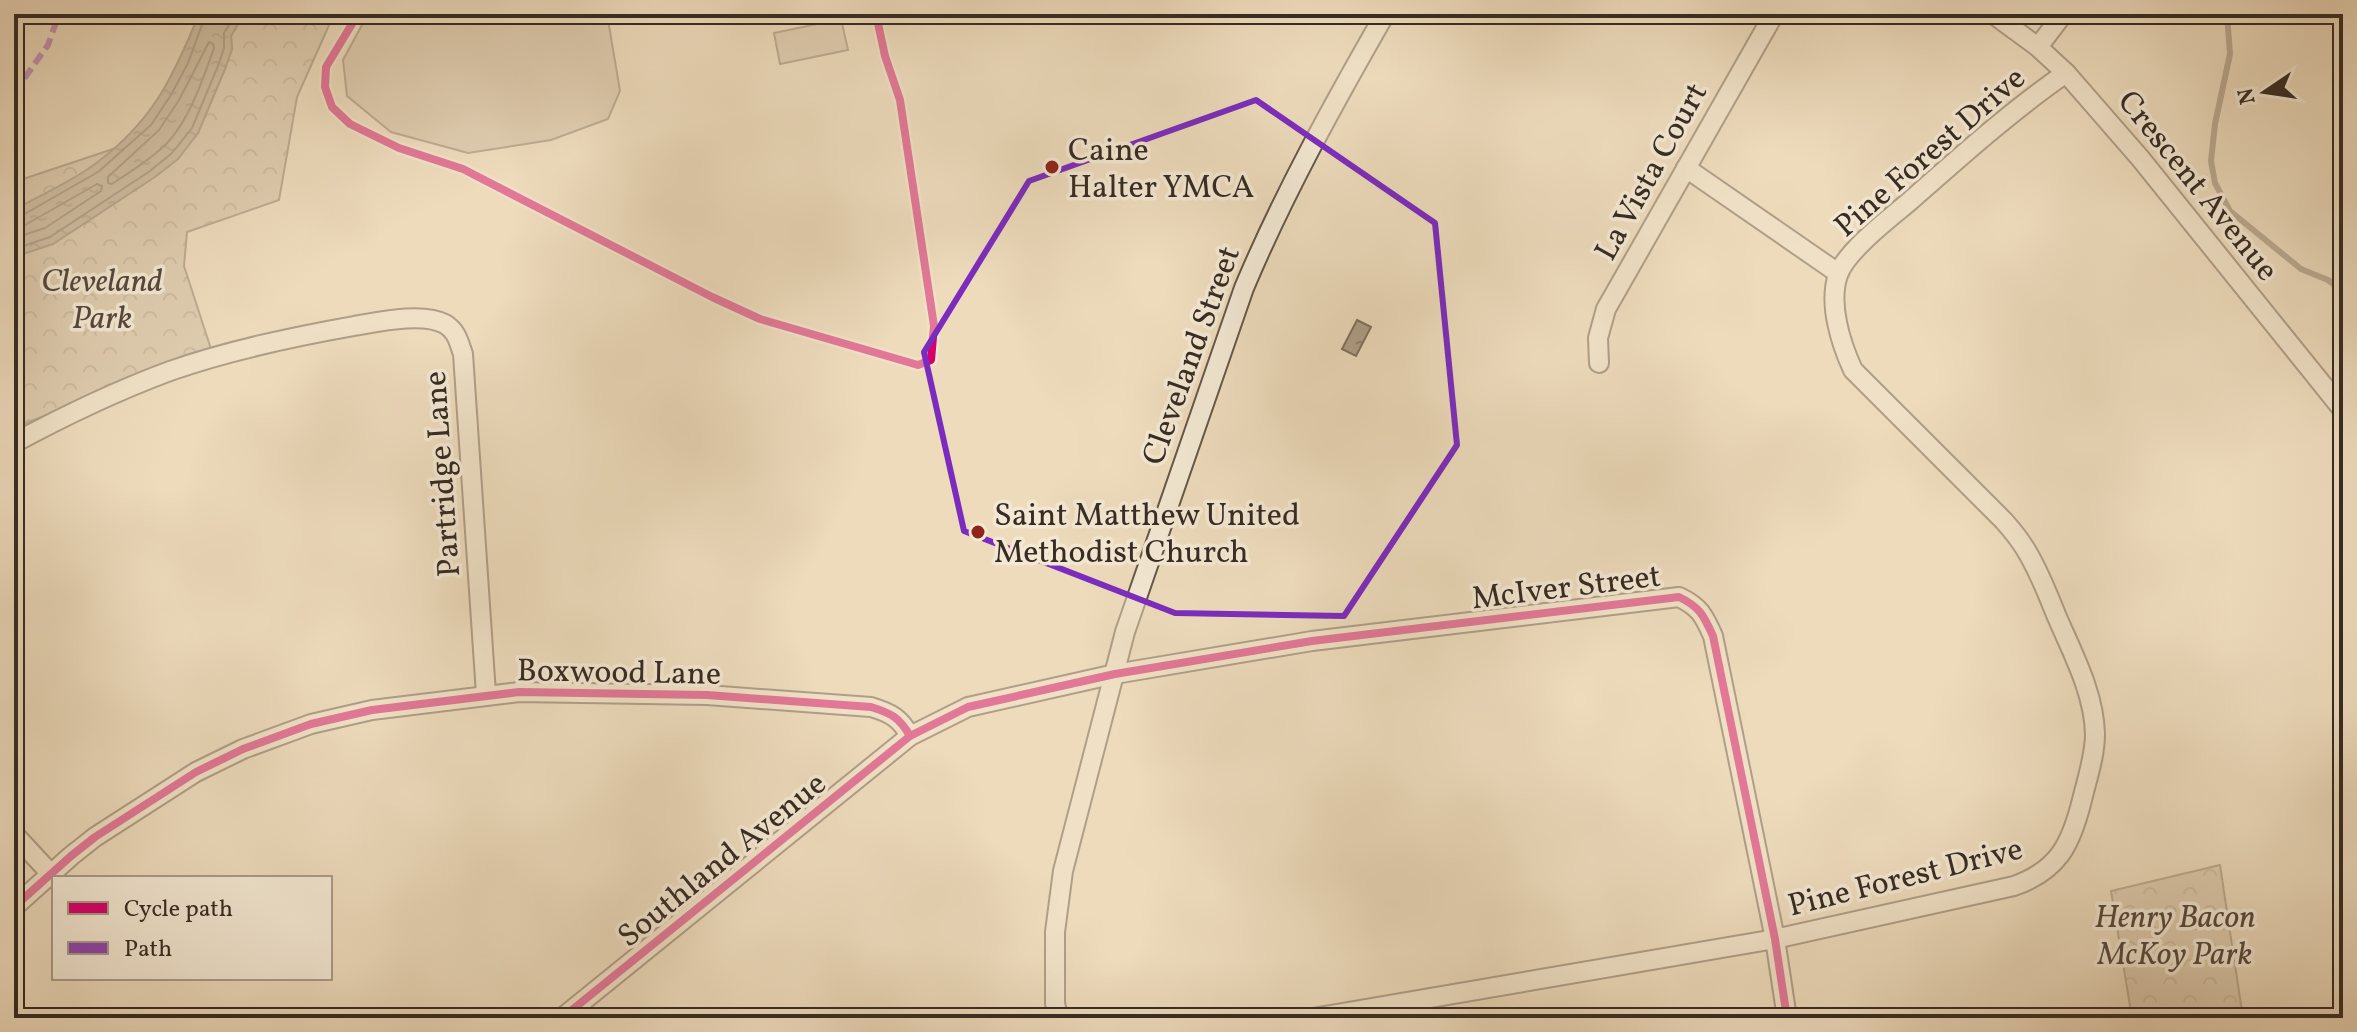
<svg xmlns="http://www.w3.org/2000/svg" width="2357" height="1032" viewBox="0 0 2357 1032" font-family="Vollkorn,serif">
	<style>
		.forest { fill: url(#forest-crowns); stroke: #827462; stroke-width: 2 }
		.garden { fill: #cebda2; stroke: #827462; stroke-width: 2 }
		.water { fill: url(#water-ripples); stroke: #7f7160; stroke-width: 2 }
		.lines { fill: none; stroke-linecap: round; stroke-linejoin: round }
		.shore { stroke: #736556; stroke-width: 2 }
		.stream { stroke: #7f7160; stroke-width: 6 }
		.minor-casing { stroke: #645749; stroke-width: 22 }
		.minor { stroke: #f3e8d3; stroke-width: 18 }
		.quiet { stroke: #8e44ad; stroke-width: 6; stroke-dasharray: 12 6; stroke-linecap: butt }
		.cycleway-casing { stroke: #f3e8d3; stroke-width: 13 }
		.cycleway { stroke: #d6006c; stroke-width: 8 }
		.marked { fill: none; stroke: #7b2cbf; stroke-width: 6; stroke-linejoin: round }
		.poi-dot { fill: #8f2418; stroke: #f3e8d3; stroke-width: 3 }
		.labels { text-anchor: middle; stroke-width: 7; stroke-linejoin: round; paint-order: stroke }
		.poi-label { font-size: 32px; fill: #372b23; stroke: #f3e8d3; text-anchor: start }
		.street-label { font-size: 32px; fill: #372b23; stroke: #f3e8d3 }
		.park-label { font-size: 32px; font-style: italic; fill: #55483c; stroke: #f3e8d3 }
	</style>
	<defs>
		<pattern id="forest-crowns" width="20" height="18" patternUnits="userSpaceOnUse" patternTransform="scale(2)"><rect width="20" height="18" fill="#cebda2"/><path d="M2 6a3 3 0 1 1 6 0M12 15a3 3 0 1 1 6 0" fill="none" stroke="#a89a84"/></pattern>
		<pattern id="water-ripples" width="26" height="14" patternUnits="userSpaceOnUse" patternTransform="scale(2)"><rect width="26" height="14" fill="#af9f88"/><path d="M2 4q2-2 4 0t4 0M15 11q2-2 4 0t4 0" fill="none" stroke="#8f826f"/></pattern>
	</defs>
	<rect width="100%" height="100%" fill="#eddbbc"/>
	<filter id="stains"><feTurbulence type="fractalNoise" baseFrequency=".0025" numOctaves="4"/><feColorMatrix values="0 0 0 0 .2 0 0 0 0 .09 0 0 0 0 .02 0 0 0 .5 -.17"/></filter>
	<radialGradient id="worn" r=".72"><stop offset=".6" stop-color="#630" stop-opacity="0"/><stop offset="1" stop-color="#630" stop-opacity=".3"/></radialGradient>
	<g class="forest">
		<polygon points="244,14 334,14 297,97 279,200 187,232 184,266 211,349 14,428 14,182 140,140 198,133 225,69 232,49 231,36"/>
		<polygon points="2220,865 2243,1018 2132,1018 2111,891"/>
	</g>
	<g class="garden">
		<polygon points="368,14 607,14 620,91 608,119 551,140 468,153 391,132 347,96 343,60"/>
		<polygon points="841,19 848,50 780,64 774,33"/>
	</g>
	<g class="water">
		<path d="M199 14H244L231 36 232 49 225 69 198 133 178 159 155 177 53 244 14 257V210C40 195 71 182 95 164 152 122 173 78 199 14Z"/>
		<polygon points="1357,320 1371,327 1356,356 1342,349"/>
	</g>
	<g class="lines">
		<g class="shore">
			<path d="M209 42 213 44 214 48C203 79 188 124 163 147 148 161 130 172 112 184L108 183V177L159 130 179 100Z"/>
			<polyline points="14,217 21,216 98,172 151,125 171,95 188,63 206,14"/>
			<polyline points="14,227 25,225 97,184 102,186 101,191 45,228 14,238"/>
			<polyline points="14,249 50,237 150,171 172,153 192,128 218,66 224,48 224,33 236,14"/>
		</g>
		<polyline class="stream" points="2227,14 2230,54 2215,124 2211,161 2215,183 2230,211 2301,269 2328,280 2343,291"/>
		<defs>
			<g id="minor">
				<polyline points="1993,14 2038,47 2066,73 2140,158 2343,410"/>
				<polyline points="2038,47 2063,14"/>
				<polyline points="1686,168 1838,273"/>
				<polyline points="1599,363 1598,338 1606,309 1774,14"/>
				<path d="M14 443C64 416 116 391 170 371 229 350 292 337 354 326 378 322 422 312 445 324 457 331 459 343 463 354L486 694"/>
				<polyline points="14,834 51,874"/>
				<path d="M14 907 71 856 95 837 196 772 243 749 311 724 372 710 519 692 707 695 871 707C891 713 900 718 910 736"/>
				<path d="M562 1018 910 736 968 707 1115 674 1312 641 1679 597C1700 607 1704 616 1713 636L1775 939 1787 1018"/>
				<path d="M1058 1018 1055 1003V932L1063 871 1125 632 1244 288C1284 193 1334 103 1385 14"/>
				<path d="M1313 1018 1775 939 2014 886C2059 870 2071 844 2082 800 2087 779 2095 756 2095 734 2094 693 2073 654 2057 617 2048 595 2039 571 2026 550 2020 540 2012 530 2004 521L1853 370C1841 344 1828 304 1838 275 1846 251 1890 218 1910 201 1960 157 2011 111 2066 73"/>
			</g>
		</defs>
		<use href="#minor" class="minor-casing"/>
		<use href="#minor" class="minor"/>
		<polyline class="quiet" points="14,93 48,45 59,14"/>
		<defs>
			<g id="cycleway">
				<polyline points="358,14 326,67 325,87 332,107 350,124 399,148 463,169 712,297 760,319 918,365 931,360 934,326 900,100 885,56 876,14"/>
				<path d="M14 907 71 856 95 837 196 772 243 749 311 724 372 710 519 692 707 695 871 707C891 713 900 718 910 736"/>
				<path d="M562 1018 910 736 968 707 1115 674 1312 641 1679 597C1700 607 1704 616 1713 636L1775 939 1787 1018"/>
			</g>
		</defs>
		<use href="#cycleway" class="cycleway-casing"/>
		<use href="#cycleway" class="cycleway"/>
	</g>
	<path d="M0 0H2357V1032H0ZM1256 100 1435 223 1457 445 1344 616 1175 613 964 531 924 352 1029 181Z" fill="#eddbbc" fill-opacity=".55" fill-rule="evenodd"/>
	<path class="marked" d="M1256 100 1435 223 1457 445 1344 616 1175 613 964 531 924 352 1029 181Z"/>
	<g class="poi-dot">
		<circle cx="1052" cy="167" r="8"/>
		<circle cx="978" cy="532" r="8"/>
	</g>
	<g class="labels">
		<g class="poi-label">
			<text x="1068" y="160">Caine<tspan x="1068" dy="37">Halter YMCA</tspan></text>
			<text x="994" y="525">Saint Matthew United<tspan x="994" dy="37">Methodist Church</tspan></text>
		</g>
		<g class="street-label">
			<text transform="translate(1929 151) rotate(-41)" y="11">Pine Forest Drive</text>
			<text transform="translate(1650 171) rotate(-61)" y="11">La Vista Court</text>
			<text transform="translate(2199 185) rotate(51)" y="11">Crescent Avenue</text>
			<text transform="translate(1190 355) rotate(-70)" y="11">Cleveland Street</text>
			<text transform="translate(441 474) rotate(-94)" y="11">Partridge Lane</text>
			<text transform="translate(1566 586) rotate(-7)" y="11">McIver Street</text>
			<text transform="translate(619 671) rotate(1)" y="11">Boxwood Lane</text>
			<text transform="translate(721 859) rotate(-39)" y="11">Southland Avenue</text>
			<text transform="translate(1905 876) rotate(-14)" y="11">Pine Forest Drive</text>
		</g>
		<g class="park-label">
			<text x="102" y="291">Cleveland<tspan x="102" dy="37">Park</tspan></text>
			<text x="2175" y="927">Henry Bacon<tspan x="2175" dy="37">McKoy Park</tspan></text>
		</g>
	</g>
	<rect width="2357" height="1032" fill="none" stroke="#eddbbc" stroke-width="48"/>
	<rect x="16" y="16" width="2325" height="1000" fill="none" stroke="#372b23" stroke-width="4"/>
	<rect x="24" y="24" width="2309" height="984" fill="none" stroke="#372b23" stroke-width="2"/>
	<rect x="52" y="876" width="280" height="104" fill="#f3e8d3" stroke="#a89c8d" stroke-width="2"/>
	<rect x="68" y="902" width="40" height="12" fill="#d6006c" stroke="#a89c8d" stroke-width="2"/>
	<text x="124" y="916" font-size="24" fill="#372b23">Cycle path</text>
	<rect x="68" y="942" width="40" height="12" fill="#8e44ad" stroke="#a89c8d" stroke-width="2"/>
	<text x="124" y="956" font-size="24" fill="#372b23">Path</text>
	<g transform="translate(2265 92) rotate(257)" stroke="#f3e8d3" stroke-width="6" paint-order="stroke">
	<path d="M0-6L14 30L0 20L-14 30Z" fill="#372b23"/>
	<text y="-12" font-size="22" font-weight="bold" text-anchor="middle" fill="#372b23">N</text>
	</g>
	<rect width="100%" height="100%" filter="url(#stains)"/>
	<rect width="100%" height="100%" fill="url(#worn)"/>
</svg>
